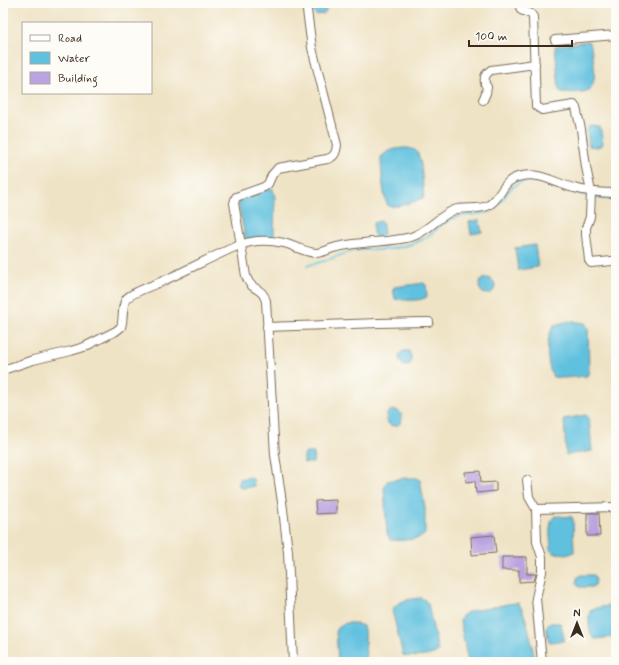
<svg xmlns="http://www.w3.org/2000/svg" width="619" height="665" viewBox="0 0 619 665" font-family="Mynerve,sans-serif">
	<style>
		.water { fill: #60c1df; stroke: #4e767e }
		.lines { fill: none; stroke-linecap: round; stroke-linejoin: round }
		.stream { stroke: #60c1df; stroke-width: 2 }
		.building { fill: #b9a3e0 }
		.minor-casing { stroke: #7a6b58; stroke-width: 10 }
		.minor { stroke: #fff; stroke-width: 8 }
	</style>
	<rect width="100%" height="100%" fill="#fdfcf7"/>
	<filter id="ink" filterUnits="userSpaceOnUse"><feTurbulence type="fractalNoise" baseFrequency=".025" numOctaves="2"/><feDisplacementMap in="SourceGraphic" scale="8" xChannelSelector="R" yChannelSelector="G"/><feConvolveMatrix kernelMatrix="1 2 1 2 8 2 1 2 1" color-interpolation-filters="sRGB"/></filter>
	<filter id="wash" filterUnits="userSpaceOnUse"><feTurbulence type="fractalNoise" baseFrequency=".012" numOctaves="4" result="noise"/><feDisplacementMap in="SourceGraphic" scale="16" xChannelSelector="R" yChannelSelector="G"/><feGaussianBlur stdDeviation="0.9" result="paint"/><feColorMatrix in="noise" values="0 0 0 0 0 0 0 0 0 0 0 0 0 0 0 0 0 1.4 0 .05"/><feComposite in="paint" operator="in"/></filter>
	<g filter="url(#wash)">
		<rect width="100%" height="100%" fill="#efe3c5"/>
		<g class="water">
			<polygon points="311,3 325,3 326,12 323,14 316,15 313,12"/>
			<path d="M588 41 590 42C592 53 600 83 588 90 582 94 568 92 561 92L559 89 555 46Z"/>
			<polygon points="592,126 600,127 603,143 602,145 597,147 589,146 587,131 589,127"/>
			<path d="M408 148C412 149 415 149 417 152 423 162 422 185 424 197 414 202 398 208 388 206 383 198 381 167 381 157 389 149 398 148 408 148Z"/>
			<polygon points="270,188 273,189 275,197 274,235 273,238 246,239 245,237 238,202 243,198 251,197"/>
			<polygon points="479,220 482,232 471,234 469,222"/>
			<polygon points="380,221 382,222 384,233 381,236 376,237 373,233 373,223"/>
			<polygon points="535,245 538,267 518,270 515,248"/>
			<circle cx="487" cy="286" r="8"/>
			<path d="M424 283 426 285 427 297C418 302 405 300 395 299L393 288 395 287Z"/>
			<path d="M570 321 585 323 588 328 589 371 587 376 563 378 553 377C546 363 545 339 554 325Z"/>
			<path d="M404 351H409C412 357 412 360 409 365L404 366C399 361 396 354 404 351Z"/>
			<circle cx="394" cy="418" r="8"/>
			<polygon points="586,415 589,418 592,451 566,455 564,419"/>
			<polygon points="306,453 314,453 313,463 304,463 304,455"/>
			<polygon points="251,477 253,479 254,486 243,488 239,486 239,479"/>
			<path d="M405 478H418L420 480 425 508V534C421 540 398 541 390 540L387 533 384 488 387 481Z"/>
			<path d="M557 516 572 517 573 519 574 552 570 554 554 553 551 550C551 541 546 519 557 516Z"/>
			<polygon points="580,575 594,575 596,580 595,585 592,587 579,587 577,584 577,578"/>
			<path d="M421 598 425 600 428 604 438 651C433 657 410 658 403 655L392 610C398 600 410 599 421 598Z"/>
			<path d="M518 603C526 610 533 649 535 662H468L460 621 462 616C470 609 479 610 489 608 499 606 508 603 518 603Z"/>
			<path d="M607 606 611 607 614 609 616 634 615 637 595 639C588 634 588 618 590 610L596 608Z"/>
			<polygon points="346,623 354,623 363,626 365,635 366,662 338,662 336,631 336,629"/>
			<polygon points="550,623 559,623 561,624 564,638 563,641 549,642 546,627 548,624"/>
		</g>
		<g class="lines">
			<g class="stream">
				<polyline points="570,191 589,196"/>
				<polyline points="593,197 606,199 616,198"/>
				<path d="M308 265C326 263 340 253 358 250 364 249 372 250 379 250 394 249 410 246 423 239 435 233 442 221 456 217 466 213 483 216 491 211 504 203 507 186 522 182 535 178 548 184 560 188"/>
			</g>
		</g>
		<g id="blocks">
			<g class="building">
				<polygon points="480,471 481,483 496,482 496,491 476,493 475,481 466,482 465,472"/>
				<polygon points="336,500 336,513 316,514 315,501"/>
				<polygon points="587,513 599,513 600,536 587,536"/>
				<polygon points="494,535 496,553 472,555 471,537"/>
				<polygon points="502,557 527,557 527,574 536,574 534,581 519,582 519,570 502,570"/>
			</g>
		</g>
	</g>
	<g filter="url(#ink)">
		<use href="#blocks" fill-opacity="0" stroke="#7a6b58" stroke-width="1"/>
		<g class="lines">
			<defs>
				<g id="minor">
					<polyline points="519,3 521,10 531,14 533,17 536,106 542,110 574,105 576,108 581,129 586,167 591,192 590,217 586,228 586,235 589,260 591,263 612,261"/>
					<polyline points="555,40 616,35"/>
					<path d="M483 100 486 93 487 87 485 84C484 77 485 74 491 70L535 64"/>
					<path d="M267 327C321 326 375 322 429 322"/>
					<path d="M3 370 33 360 71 351 84 347 116 331 121 327C124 319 121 305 127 298 133 292 154 285 163 281 185 271 206 260 228 250 235 247 243 243 251 242 261 240 274 241 284 243 295 246 304 252 316 253 322 253 327 250 333 248 340 246 347 245 354 244 373 241 392 242 411 237 428 232 437 217 454 210 465 206 479 211 489 205 503 196 502 179 522 176 540 172 557 184 574 188 588 192 602 193 616 193"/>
					<polyline points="527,480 529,497 536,509 537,542 542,557 542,572 536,598 542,662"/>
					<polyline points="536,509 616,507"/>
					<path d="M293 662 288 552 283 509 275 455 266 301C262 286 251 292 246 276L234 203 236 197 264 187 268 184 272 175 278 168 327 159C335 157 336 152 337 145L312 48 306 3"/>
				</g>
			</defs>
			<use href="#minor" class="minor-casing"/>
			<use href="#minor" class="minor"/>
		</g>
	</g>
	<rect width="619" height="665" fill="none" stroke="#fdfcf7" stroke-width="16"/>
	<rect x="22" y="22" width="130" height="72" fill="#fdfcf7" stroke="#afa8a0"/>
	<rect x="30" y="35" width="20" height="6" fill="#ffffff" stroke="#afa8a0"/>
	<text x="58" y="42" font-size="12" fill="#3b2a1e">Road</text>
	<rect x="30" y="52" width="20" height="12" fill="#60c1df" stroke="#afa8a0"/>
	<text x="58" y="62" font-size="12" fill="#3b2a1e">Water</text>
	<rect x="30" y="72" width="20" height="12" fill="#b9a3e0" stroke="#afa8a0"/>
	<text x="58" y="82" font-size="12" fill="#3b2a1e">Building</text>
	<g transform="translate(577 623)" stroke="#fdfcf7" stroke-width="3" paint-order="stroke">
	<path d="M0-3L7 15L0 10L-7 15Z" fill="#3b2a1e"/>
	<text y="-6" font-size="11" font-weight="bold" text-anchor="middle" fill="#3b2a1e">N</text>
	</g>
	<path d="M469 40v6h103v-6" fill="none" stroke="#3b2a1e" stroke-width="2"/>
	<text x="475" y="40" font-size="12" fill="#3b2a1e" stroke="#fdfcf7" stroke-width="3" paint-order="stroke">100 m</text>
</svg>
